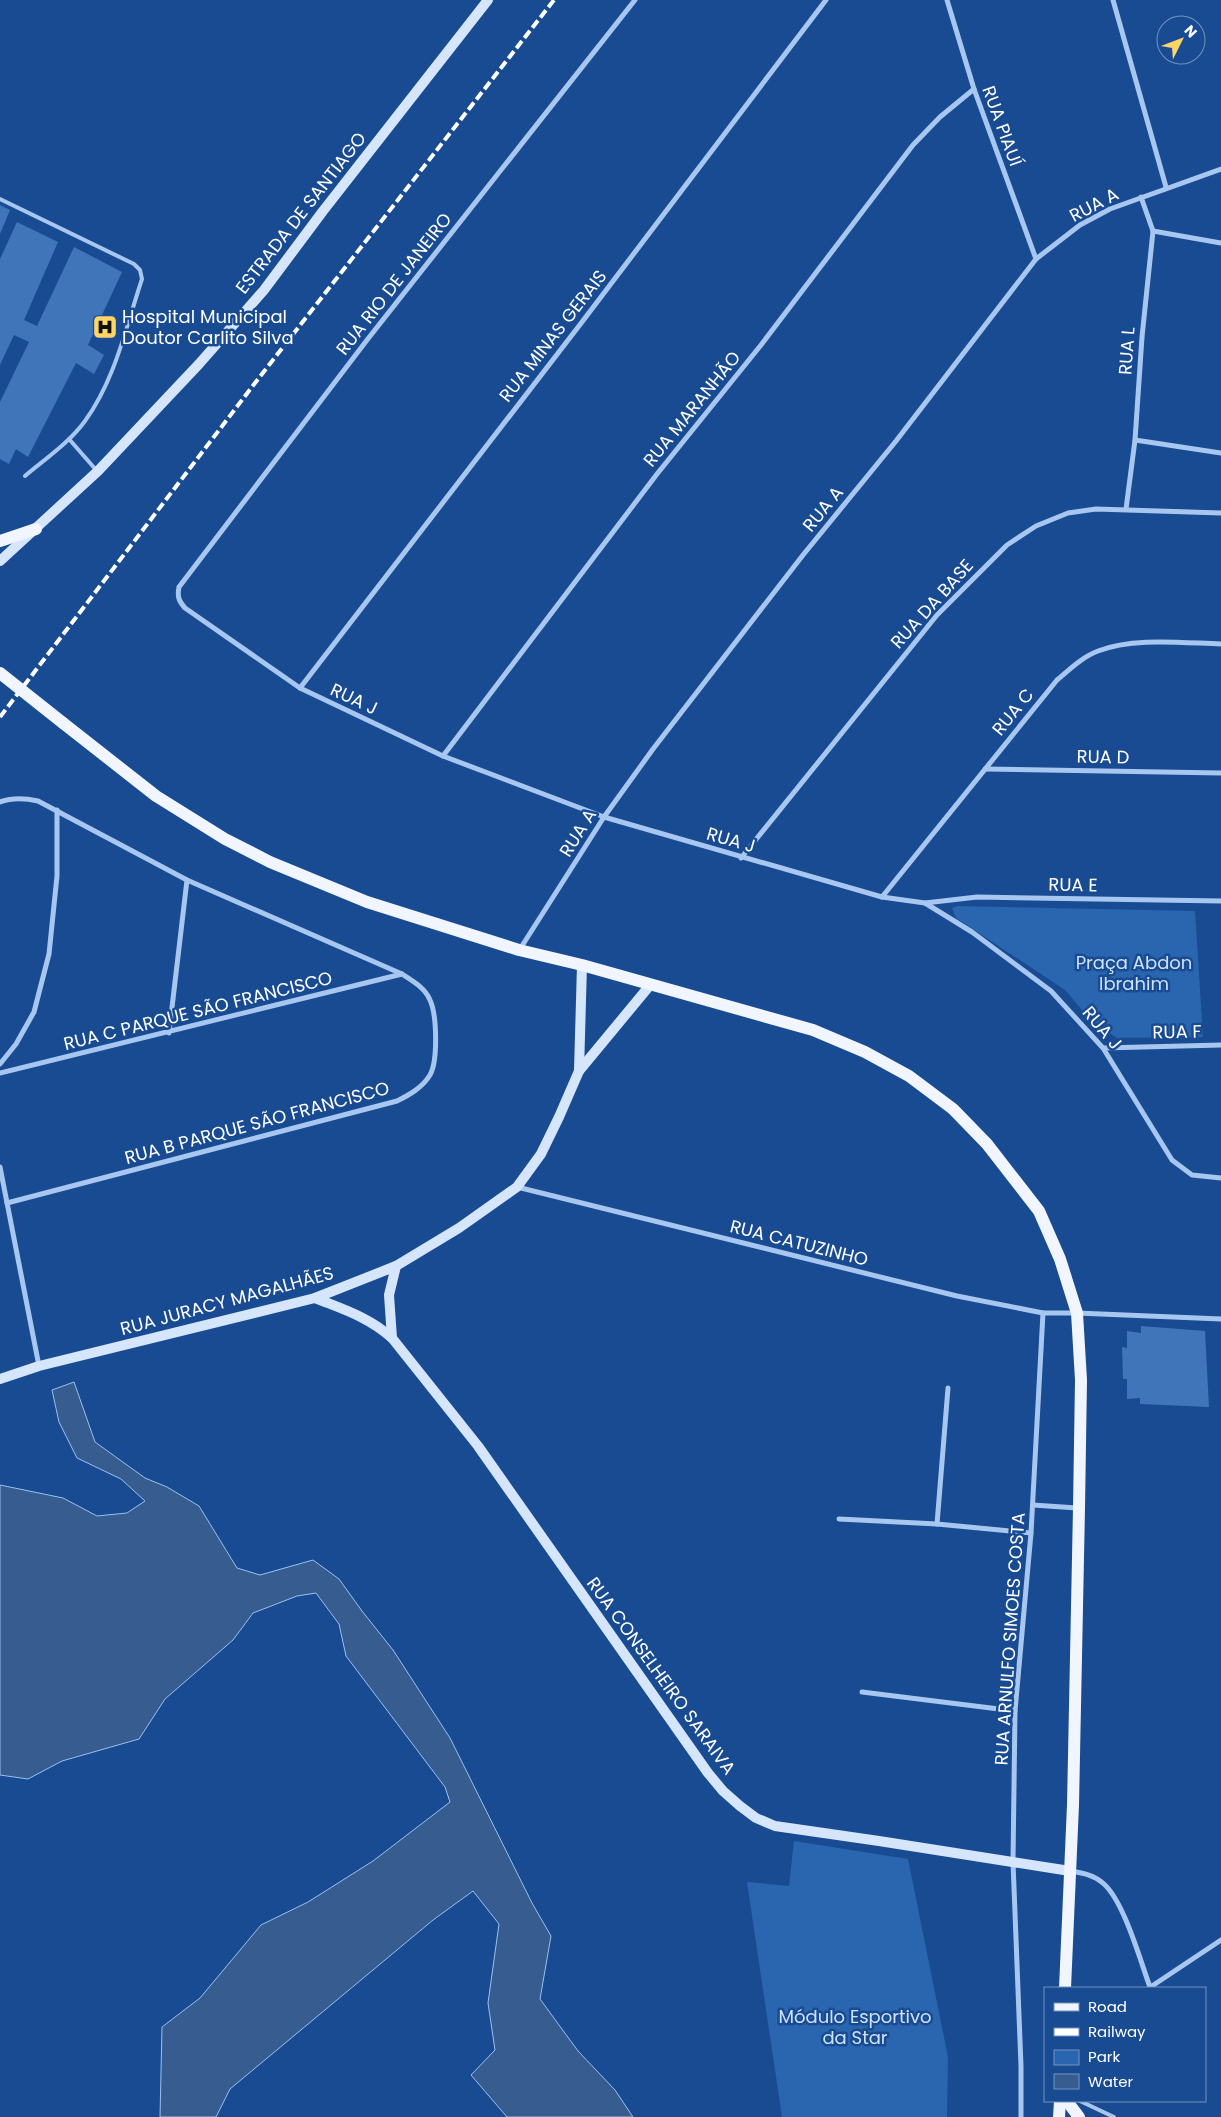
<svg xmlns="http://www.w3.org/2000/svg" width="1221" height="2117" viewBox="0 0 1221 2117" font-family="Poppins,sans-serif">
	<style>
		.green { fill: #2a65b0 }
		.water { fill: #375c90; stroke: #99c1f2 }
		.building { fill: #4175b9 }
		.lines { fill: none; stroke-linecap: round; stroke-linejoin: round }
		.lane { stroke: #a7c7f0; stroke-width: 4 }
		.street { stroke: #a7c7f0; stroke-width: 5 }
		.secondary { stroke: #d5e5fb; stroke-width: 10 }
		.primary { stroke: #f0f5ff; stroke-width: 12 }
		.rail { stroke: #fff; stroke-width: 4; stroke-dasharray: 9 4; stroke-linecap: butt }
		.primary-bridge { stroke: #f0f5ff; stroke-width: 12 }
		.labels { text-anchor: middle; stroke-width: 5; stroke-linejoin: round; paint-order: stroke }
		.street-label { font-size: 18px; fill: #fff; stroke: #184b92 }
		.poi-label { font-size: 18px; fill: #fff; stroke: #184b92; text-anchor: start }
		.park-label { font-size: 18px; fill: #cde2fb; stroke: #184b92 }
	</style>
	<rect width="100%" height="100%" fill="#184b92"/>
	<g class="green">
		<polygon points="957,906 1195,911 1203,1037 1117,1038 1091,1021 1066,991 1056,984 956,918 952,908"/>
		<polygon points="794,1841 908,1859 948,2057 947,2117 782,2117 747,1882 789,1886"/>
	</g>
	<polygon class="water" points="74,1382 95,1442 145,1478 167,1487 199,1506 237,1568 260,1575 313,1560 339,1579 362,1611 393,1650 450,1738 532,1903 551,1936 540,1999 578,2051 615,2090 633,2117 507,2117 471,2075 495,2050 488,2003 499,1924 473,1891 433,1920 230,2089 216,2117 160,2117 162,2027 200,1998 261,1925 308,1902 373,1861 450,1802 445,1787 346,1656 339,1624 316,1593 297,1596 253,1613 233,1640 165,1699 139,1739 62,1761 28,1779 0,1775 0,1485 63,1498 97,1516 127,1513 145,1501 121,1479 77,1458 59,1422 52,1390"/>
	<g class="building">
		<polygon points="0,205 10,210 0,234"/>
		<polygon points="17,222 58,242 24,320 37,326 74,247 122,272 88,345 104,355 94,374 76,363 28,457 16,449 9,464 0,459 0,402 29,342 14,335 0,365 0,259"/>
		<polygon points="1141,1326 1205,1331 1209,1407 1140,1404 1140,1398 1127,1399 1127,1379 1123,1379 1122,1347 1127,1348 1127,1331 1141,1333"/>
	</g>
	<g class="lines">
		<g class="lane">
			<path d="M0 199 134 264 140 270 142 279C126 327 115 380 85 421 69 443 45 459 25 476"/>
			<polyline points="69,439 97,471"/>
			<polyline points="1080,2101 1114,2117"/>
		</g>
		<g class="street">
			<path d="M635 0 367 340 179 587C177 597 179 601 185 608L300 688 443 756 604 817 882 897 925 903 972 932 1051 991 1103 1048 1172 1160 1192 1175 1221 1178"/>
			<polyline points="947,0 974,89 1036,259"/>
			<polyline points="1113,0 1166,187"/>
			<polyline points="1153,231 1221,243"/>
			<polyline points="1135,440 1221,453"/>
			<polyline points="1126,509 1135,440 1142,337 1153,231 1141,197"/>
			<polyline points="300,688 582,322 826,0"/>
			<polyline points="443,756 657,474 761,345 913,145 940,117 974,89"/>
			<polyline points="985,769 1221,773"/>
			<path d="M0 802C13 797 25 798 38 801L187 880 402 974C413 981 425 988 430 1000 437 1015 438 1061 430 1075 422 1088 409 1095 397 1101L7 1203"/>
			<polyline points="741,858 937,615 1007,545 1036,526 1068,513 1096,509 1221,513"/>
			<path d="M882 897 1057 680C1069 670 1082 657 1098 651 1133 637 1183 643 1221 644"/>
			<polyline points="925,903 977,897 1221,901"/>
			<polyline points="520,949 604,817 653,749 803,555 896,441 1036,259 1080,225 1110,209 1221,169"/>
			<polyline points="169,1033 187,880"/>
			<polyline points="1103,1048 1221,1045"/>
			<polyline points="0,1064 16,1044 34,1012 49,954 57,876 57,810"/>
			<polyline points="0,1073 402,974"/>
			<polyline points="0,1167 39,1366"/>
			<polyline points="517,1187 957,1296 1043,1313 1077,1313 1221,1319"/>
			<polyline points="948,1388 937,1524 1031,1533"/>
			<polyline points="1033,1505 1077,1508"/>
			<polyline points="839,1519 937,1524"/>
			<polyline points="862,1692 1015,1711"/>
			<path d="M1071 1871C1083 1873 1094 1875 1104 1884 1124 1902 1140 1960 1150 1987"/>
			<polyline points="1149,1988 1221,1940"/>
			<polyline points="1021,2117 1021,2066 1013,1862 1015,1711 1031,1533 1043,1313"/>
		</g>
		<g class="secondary">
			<polyline points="0,561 98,471 199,364 264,290 323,211 488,0"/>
			<polyline points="579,1071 582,965"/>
			<path d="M315 1298C342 1309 369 1317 392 1338L478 1446 708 1773 723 1791 740 1806 756 1818 775 1826 879 1841 1070 1871"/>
			<polyline points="392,1338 389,1295 396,1266"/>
			<polyline points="0,1379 39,1366 315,1298 396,1266 459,1228 517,1187 541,1154 559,1117 579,1071 651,984"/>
		</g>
		<g class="primary">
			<polyline points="0,541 36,529"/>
			<polyline points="63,723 156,796 225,839 270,862 367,902 519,950 582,965 813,1030 865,1052 909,1076 953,1109 987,1144 1039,1211 1060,1259 1077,1313 1081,1380 1079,1508 1073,1805 1065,1988"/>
			<polyline points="1067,2101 1079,2117"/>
			<polyline points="1059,2117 1060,2101"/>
		</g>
		<polyline class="rail" points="0,717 255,383 554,0"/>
		<polyline class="primary-bridge" points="0,673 63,723"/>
	</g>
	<defs>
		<symbol id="hospital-square" viewBox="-11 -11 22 22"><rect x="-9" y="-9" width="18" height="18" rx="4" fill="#ffd566" stroke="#184b92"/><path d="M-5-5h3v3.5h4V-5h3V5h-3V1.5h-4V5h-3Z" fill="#111"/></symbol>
	</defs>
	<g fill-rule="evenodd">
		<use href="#hospital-square" x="91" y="313" width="28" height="28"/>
	</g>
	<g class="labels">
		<g class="street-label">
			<text transform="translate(1002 126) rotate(70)" y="6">RUA PIAUÍ</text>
			<text transform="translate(1094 205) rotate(-28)" y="6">RUA A</text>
			<text transform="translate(301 213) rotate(-52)" y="6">ESTRADA DE SANTIAGO</text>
			<text transform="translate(394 284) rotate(-52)" y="6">RUA RIO DE JANEIRO</text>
			<text transform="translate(553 336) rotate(-52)" y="6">RUA MINAS GERAIS</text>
			<text transform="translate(1127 351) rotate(-86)" y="6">RUA L</text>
			<text transform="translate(692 409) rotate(-51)" y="6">RUA MARANHÃO</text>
			<text transform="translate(823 509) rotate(-51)" y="6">RUA A</text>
			<text transform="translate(932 604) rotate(-48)" y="6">RUA DA BASE</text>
			<text transform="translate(354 699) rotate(25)" y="6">RUA J</text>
			<text transform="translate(1013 712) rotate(-51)" y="6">RUA C</text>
			<text transform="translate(1103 757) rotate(1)" y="6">RUA D</text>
			<text transform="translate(578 833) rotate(-58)" y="6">RUA A</text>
			<text transform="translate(731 840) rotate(16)" y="6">RUA J</text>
			<text transform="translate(1073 885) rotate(1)" y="6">RUA E</text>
			<text transform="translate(198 1011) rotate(-14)" y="6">RUA C PARQUE SÃO FRANCISCO</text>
			<text transform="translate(1102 1028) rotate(50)" y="6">RUA J</text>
			<text transform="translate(1177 1032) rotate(-1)" y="6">RUA F</text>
			<text transform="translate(257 1123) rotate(-15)" y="6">RUA B PARQUE SÃO FRANCISCO</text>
			<text transform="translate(799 1243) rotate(14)" y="6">RUA CATUZINHO</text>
			<text transform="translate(227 1301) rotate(-15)" y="6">RUA JURACY MAGALHÃES</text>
			<text transform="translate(1010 1639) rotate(-86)" y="6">RUA ARNULFO SIMOES COSTA</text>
			<text transform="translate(661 1676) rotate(54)" y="6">RUA CONSELHEIRO SARAIVA</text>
		</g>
		<g class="poi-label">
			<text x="122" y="323">Hospital Municipal<tspan x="122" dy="21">Doutor Carlito Silva</tspan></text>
		</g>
		<g class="park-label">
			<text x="1134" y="969">Praça Abdon<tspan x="1134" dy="21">Ibrahim</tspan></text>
			<text x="855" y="2023">Módulo Esportivo<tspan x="855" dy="21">da Star</tspan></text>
		</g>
	</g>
	<rect x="1044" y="1987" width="162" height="115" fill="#184b92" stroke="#7493be"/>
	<rect x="1054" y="2003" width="25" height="8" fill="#f0f5ff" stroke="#7493be"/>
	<text x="1088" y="2012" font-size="15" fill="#ffffff">Road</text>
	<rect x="1054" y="2028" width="25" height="8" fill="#ffffff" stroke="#7493be"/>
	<text x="1088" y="2037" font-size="15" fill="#ffffff">Railway</text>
	<rect x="1054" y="2050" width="25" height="15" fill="#2a65b0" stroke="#7493be"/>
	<text x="1088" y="2062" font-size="15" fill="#ffffff">Park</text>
	<rect x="1054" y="2074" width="25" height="15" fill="#375c90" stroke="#7493be"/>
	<text x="1088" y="2087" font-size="15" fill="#ffffff">Water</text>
	<g transform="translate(1181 40) rotate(48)"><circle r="24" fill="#184b92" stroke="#7493be"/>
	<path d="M0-4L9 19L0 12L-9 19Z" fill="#ffd566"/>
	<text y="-8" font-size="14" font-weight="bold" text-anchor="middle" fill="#ffffff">N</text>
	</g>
</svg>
